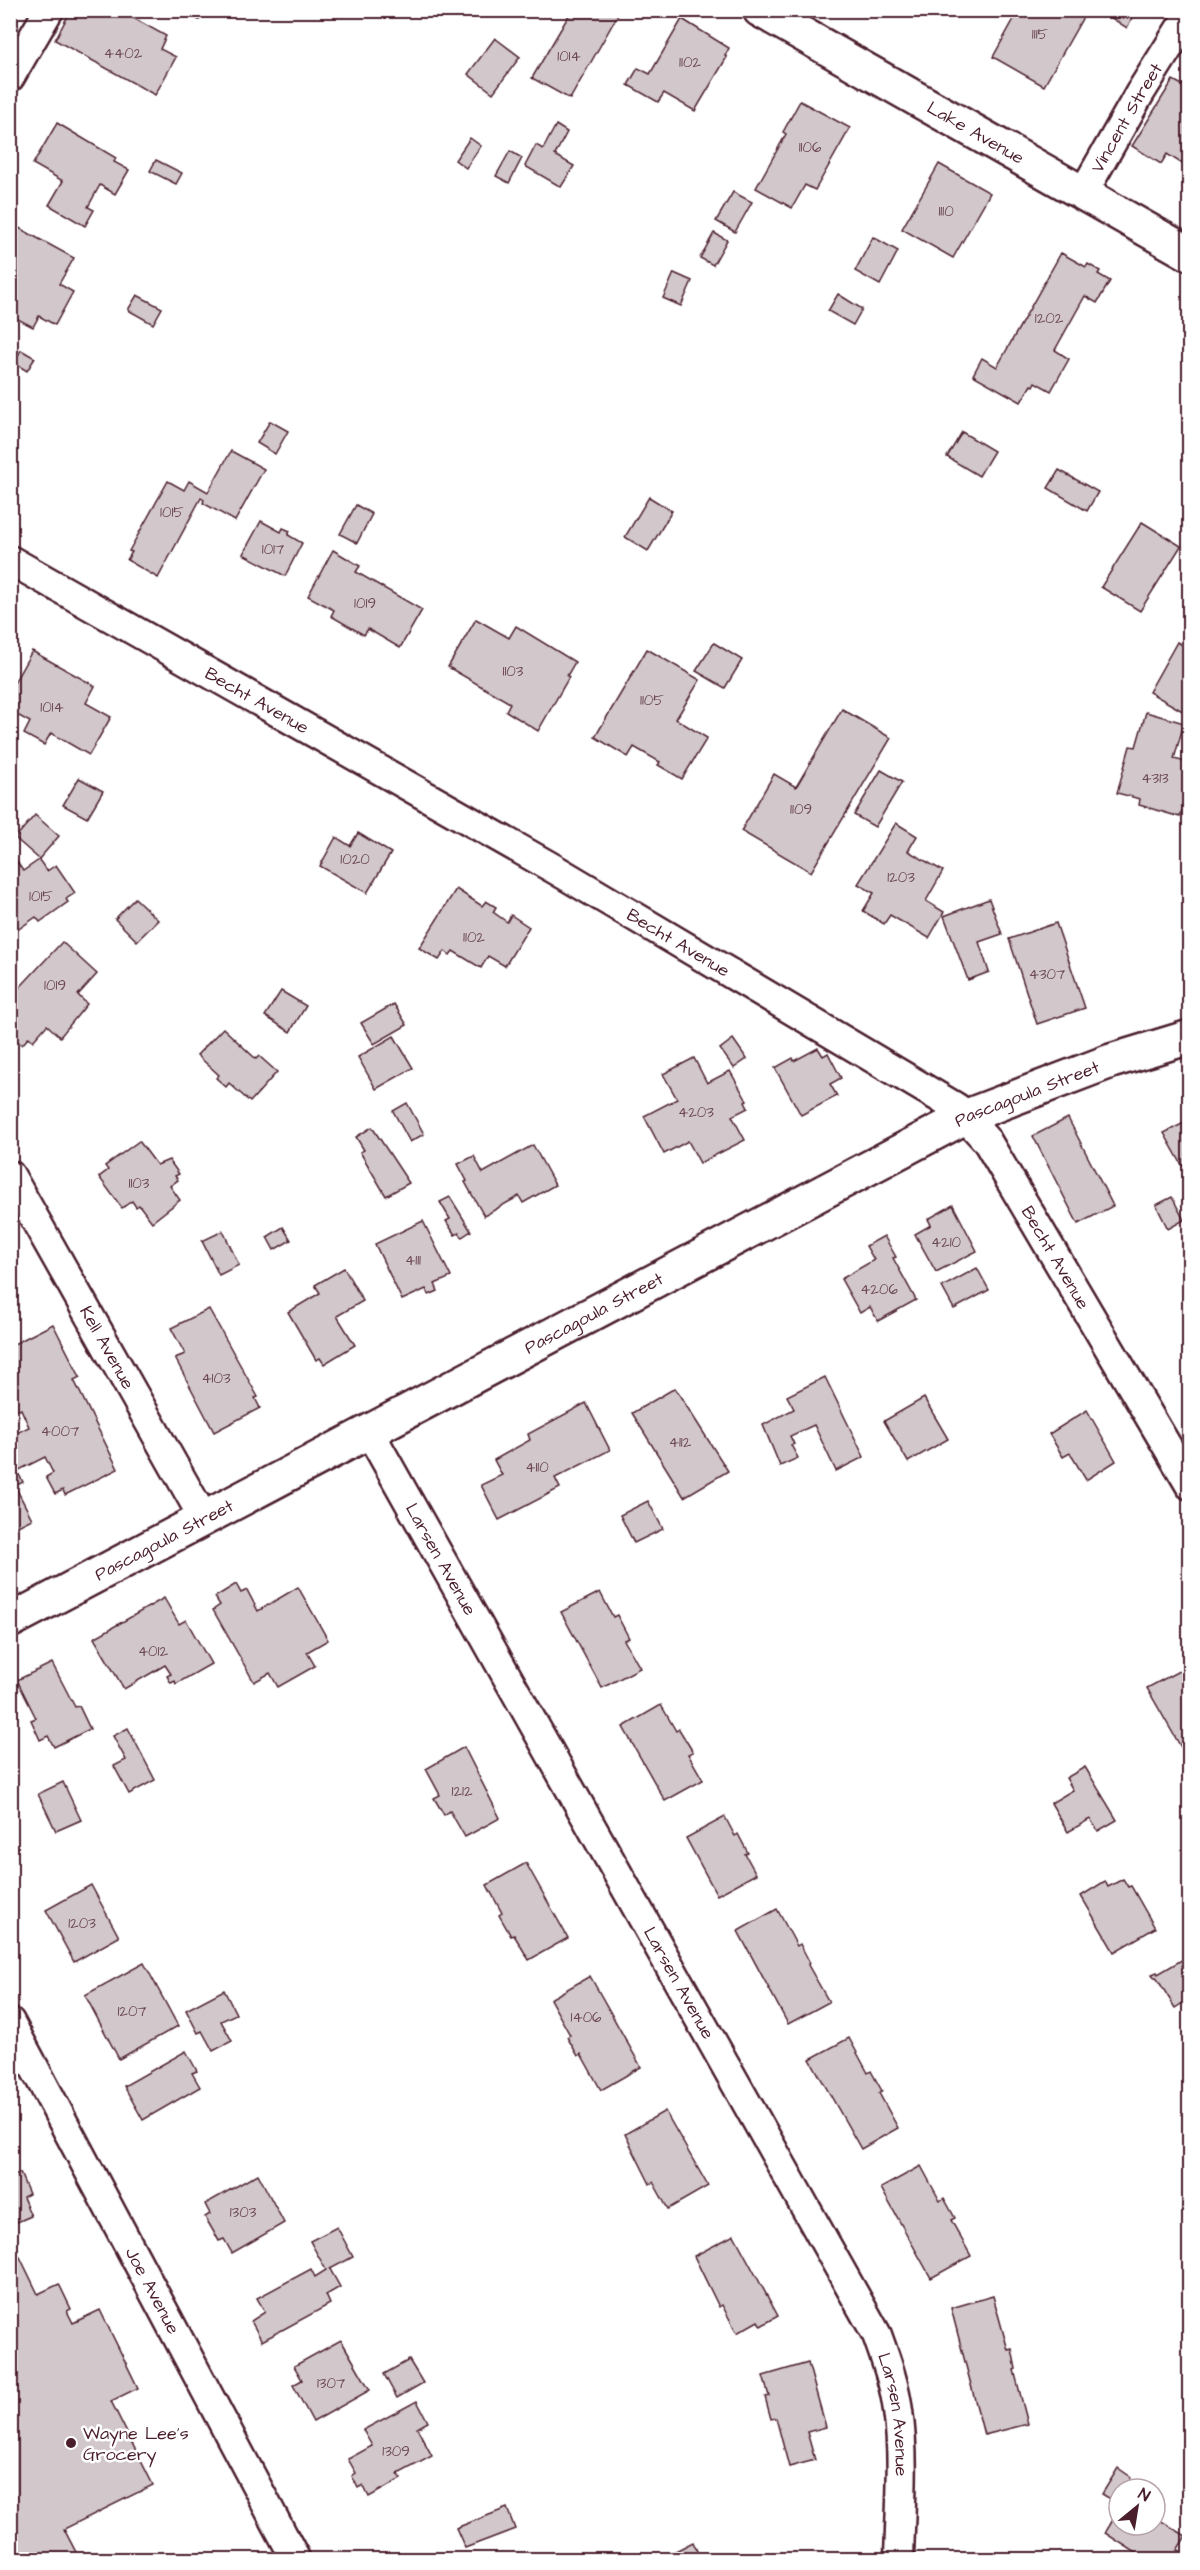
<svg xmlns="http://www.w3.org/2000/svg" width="1200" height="2570" viewBox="0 0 1200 2570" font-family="'Architects Daughter',sans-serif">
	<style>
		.building { fill: #d2c7cb; stroke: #4a1f2b; stroke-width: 1.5 }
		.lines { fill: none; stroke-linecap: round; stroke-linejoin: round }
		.minor-casing { stroke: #4a1f2b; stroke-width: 33 }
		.tertiary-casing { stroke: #4a1f2b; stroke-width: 38 }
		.minor { stroke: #fff; stroke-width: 28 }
		.tertiary { stroke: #fff; stroke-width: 33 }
		.poi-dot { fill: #4a1f2b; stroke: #fff; stroke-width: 2 }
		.labels { text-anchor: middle; stroke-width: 5; stroke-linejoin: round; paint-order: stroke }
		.number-label { font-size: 15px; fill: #6c4953 }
		.street-label { font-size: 18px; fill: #4a1f2b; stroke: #fff }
		.poi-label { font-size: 18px; fill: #4a1f2b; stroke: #fff; text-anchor: start }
	</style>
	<rect width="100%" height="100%" fill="#fff"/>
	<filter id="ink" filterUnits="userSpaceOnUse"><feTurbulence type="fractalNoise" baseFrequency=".0167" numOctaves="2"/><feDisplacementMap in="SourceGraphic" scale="12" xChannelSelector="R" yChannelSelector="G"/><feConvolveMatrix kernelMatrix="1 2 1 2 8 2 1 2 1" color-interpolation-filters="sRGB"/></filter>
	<g filter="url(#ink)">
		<g class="building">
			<polygon points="71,10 119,10 166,36 160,49 176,57 155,95 55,40"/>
			<polygon points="182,10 209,10 199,20"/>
			<polygon points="503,10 516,10 513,16"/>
			<polygon points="572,10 622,10 620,11 570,99 532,78"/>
			<polygon points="1019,10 1087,10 1044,86 993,57"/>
			<polygon points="1099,10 1136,10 1127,28"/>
			<polygon points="682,19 729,48 725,56 727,57 695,111 664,93 658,102 628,85 638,68 650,74"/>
			<polygon points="495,38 520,57 493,93 468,74"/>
			<polygon points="1190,77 1190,156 1184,165 1167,154 1161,164 1132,146 1173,80 1184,86"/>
			<polygon points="800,101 850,128 815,190 805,185 792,208 756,188 786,134 783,132"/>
			<polygon points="57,123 116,158 114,162 129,170 115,194 100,185 88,207 94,210 85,226 49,205 63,181 33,164"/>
			<polygon points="556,125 567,132 555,155 574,166 561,187 525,166 536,145 543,149"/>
			<polygon points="470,138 481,146 466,168 455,160"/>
			<polygon points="510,151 522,158 509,183 496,176"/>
			<polygon points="156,160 182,173 176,184 150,171"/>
			<polygon points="939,164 990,193 953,258 902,229"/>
			<polygon points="733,192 752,202 735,232 716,221"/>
			<polygon points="19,228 74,258 59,284 73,292 55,325 39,316 33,327 10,315 16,302 10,299 10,243"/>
			<polygon points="714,233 727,240 713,265 700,258"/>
			<polygon points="873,237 898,251 880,285 855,271"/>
			<polygon points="1061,253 1086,267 1088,264 1100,271 1098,274 1110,281 1097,303 1085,296 1055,350 1069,359 1051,391 1035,382 1033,386 1031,385 1021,402 973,375 982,358 997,367"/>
			<polygon points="674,273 692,281 681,306 663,298"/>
			<polygon points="838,294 862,309 853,325 828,311"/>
			<polygon points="137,295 162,308 153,324 128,310"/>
			<polygon points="21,350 35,358 27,371 14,363"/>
			<polygon points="270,421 288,431 275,454 257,443"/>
			<polygon points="962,432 994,451 979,476 947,457"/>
			<polygon points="231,451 264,469 235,521 203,503 204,500 201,498 158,578 127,560 132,552 129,551 168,481 184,490 189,481 208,492"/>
			<polygon points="1059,470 1098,492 1087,511 1048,488"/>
			<polygon points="649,497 672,511 648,551 625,537"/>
			<polygon points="356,505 372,514 357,543 340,534"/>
			<polygon points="261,521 281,532 283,528 290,531 288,535 302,543 285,576 243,554"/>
			<polygon points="1142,522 1181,546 1140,611 1101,587"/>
			<polygon points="333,550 360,566 356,572 422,610 400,648 368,629 364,635 331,616 334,610 308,596"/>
			<polygon points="476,619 509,638 516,626 575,662 567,676 569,677 538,731 506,711 510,703 448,667"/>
			<polygon points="1177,642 1190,649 1190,708 1186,713 1149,692"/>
			<polygon points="714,643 742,660 725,688 696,671"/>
			<polygon points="647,649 700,680 676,719 707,738 682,779 658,765 660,762 634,747 628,757 595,737"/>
			<polygon points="32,651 95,686 86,703 111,717 89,755 51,733 44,745 24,734 30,722 10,711 10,690"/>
			<polygon points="842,709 891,738 811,872 741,831 774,774 796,787"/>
			<polygon points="1146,712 1184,723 1174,759 1190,763 1190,814 1182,811 1180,817 1139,805 1140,799 1117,793 1130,746 1136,747"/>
			<polygon points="881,770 902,782 875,827 854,815"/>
			<polygon points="79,778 103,791 87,818 63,805"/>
			<polygon points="35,815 59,836 39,859 15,838"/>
			<polygon points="896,823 917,836 908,851 943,871 926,901 944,912 929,938 890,915 884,924 863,911 874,893 858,884"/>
			<polygon points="358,833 391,853 367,893 320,866 336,837 350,846"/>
			<polygon points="10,858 12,861 15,859 23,871 39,860 47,871 56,865 75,893 66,899 68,902 40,922 36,917 10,935"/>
			<polygon points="456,889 482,906 486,901 496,907 493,912 507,922 511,915 529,927 505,966 488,956 481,968 453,951 450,955 445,951 439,960 419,948"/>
			<polygon points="135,898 158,920 137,941 115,919"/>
			<polygon points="989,899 1002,934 979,942 989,972 968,980 944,916"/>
			<polygon points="1056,923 1085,1008 1037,1024 1009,939"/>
			<polygon points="62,942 97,974 78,995 87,1004 60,1037 47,1025 33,1041 29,1037 22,1045 10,1035 10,998"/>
			<polygon points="281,991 306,1006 290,1032 265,1016"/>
			<polygon points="394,1004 407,1025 374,1044 361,1023"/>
			<polygon points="223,1028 256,1059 259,1056 277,1072 250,1102 229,1083 226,1087 216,1078 219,1075 197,1055"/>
			<polygon points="394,1036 413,1068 376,1089 358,1057"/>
			<polygon points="733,1039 747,1059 734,1068 720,1049"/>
			<polygon points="818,1048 823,1056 828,1053 841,1078 830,1084 837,1096 801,1115 775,1068 793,1058 794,1061"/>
			<polygon points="694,1058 707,1083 730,1071 747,1101 745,1102 748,1108 732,1116 745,1140 700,1163 688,1141 664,1154 644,1116 677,1099 663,1074"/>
			<polygon points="407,1103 424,1134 410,1142 393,1111"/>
			<polygon points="1068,1118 1113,1206 1078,1224 1033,1136"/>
			<polygon points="1190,1120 1190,1179 1164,1133"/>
			<polygon points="372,1127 409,1183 386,1196 360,1152 364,1150 356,1137"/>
			<polygon points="139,1141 157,1165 169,1160 179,1174 175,1176 178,1180 170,1186 180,1200 152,1222 139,1205 136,1207 132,1201 122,1208 99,1177 108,1170 105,1166"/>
			<polygon points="533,1145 555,1185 523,1203 519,1196 484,1216 465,1182 467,1181 458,1164 474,1156 483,1173"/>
			<polygon points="450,1197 471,1231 462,1237 459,1233 455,1235 446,1221 450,1219 440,1202"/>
			<polygon points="1172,1197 1184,1220 1168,1229 1156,1205"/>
			<polygon points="953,1205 977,1251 936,1272 915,1234 931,1225 928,1219"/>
			<polygon points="423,1221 451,1277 435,1284 438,1291 429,1295 426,1289 402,1300 375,1244"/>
			<polygon points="283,1227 291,1240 274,1250 267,1237"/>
			<polygon points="223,1231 239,1265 219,1275 202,1241"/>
			<polygon points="884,1236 896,1257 893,1258 916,1300 878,1321 870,1307 860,1313 841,1279 874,1260 866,1246"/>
			<polygon points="344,1268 363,1301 337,1316 355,1345 324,1364 320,1358 316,1360 288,1312 320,1293 315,1285"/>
			<polygon points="977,1268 989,1290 954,1309 942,1287"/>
			<polygon points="209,1309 258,1397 255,1398 260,1408 214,1432 175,1358 185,1354 171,1328"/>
			<polygon points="53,1324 80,1377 74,1380 118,1469 65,1495 63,1490 55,1494 46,1477 53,1473 45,1457 17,1471 23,1482 15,1486 32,1519 10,1530 10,1436 29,1427 21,1409 10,1414 10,1346"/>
			<polygon points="825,1377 864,1457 836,1471 814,1425 790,1436 794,1444 791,1445 798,1458 780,1466 763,1425 794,1409 787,1396"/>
			<polygon points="675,1388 728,1471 684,1497 632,1413"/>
			<polygon points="924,1398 948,1439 908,1462 884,1421"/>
			<polygon points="586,1403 610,1450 555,1478 560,1488 499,1520 481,1485 502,1475 494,1460 530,1440 528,1434"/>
			<polygon points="1087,1410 1116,1461 1086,1480 1070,1453 1063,1457 1049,1434"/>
			<polygon points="648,1501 663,1529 634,1543 620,1515"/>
			<polygon points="236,1584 241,1593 247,1590 258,1611 298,1587 328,1640 307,1652 315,1666 278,1687 270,1673 254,1682 213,1610 220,1605 215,1597"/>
			<polygon points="600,1592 613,1617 617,1615 629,1638 624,1640 640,1668 602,1688 561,1612"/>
			<polygon points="164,1598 179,1624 186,1620 211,1664 176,1684 175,1681 171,1683 167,1676 171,1674 165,1665 124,1689 94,1638"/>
			<polygon points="52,1663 75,1707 79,1706 90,1729 54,1747 48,1736 40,1740 31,1720 36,1718 17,1680"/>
			<polygon points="1190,1665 1190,1763 1147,1688"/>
			<polygon points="661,1705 676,1731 679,1729 693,1752 688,1754 703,1780 665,1801 623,1727"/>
			<polygon points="128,1728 155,1780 129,1794 114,1766 126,1760 113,1736"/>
			<polygon points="464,1747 500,1818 465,1837 450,1811 444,1815 434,1798 440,1795 426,1769"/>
			<polygon points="1085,1767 1117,1820 1098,1831 1090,1819 1068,1832 1051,1803 1073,1790 1066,1778"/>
			<polygon points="63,1782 81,1820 56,1831 38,1794"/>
			<polygon points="725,1817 735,1836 738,1834 748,1853 745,1854 756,1874 717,1895 686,1838"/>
			<polygon points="526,1863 568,1938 529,1960 514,1935 511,1936 499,1915 502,1913 487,1885"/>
			<polygon points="1123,1879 1128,1887 1131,1886 1155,1928 1114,1952 1081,1896 1105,1881 1108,1887"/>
			<polygon points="91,1885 119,1937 74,1962 46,1910"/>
			<polygon points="777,1909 797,1946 800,1944 810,1963 808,1965 829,2002 788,2024 738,1931"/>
			<polygon points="1190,1955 1190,1998 1175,2008 1156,1977 1155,1978 1152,1974 1157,1972 1158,1974"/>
			<polygon points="144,1963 178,2026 119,2059 85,1995"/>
			<polygon points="590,1976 641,2067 601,2090 581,2054 578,2056 567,2037 570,2035 550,1999"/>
			<polygon points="224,1990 236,2014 221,2021 232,2041 213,2051 202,2031 198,2033 186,2010"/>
			<polygon points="849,2038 868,2073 871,2071 882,2091 879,2093 898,2128 861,2149 810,2059"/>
			<polygon points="186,2051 197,2071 192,2073 200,2087 143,2120 124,2086"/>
			<polygon points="665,2111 708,2186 668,2209 653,2182 650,2184 625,2134"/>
			<polygon points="921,2166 940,2201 944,2198 955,2218 951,2220 971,2256 931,2278 881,2188"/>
			<polygon points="20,2173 29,2194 23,2197 31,2216 10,2225 10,2175 12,2177"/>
			<polygon points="258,2174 284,2223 232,2253 224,2239 219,2241 205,2217 210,2214 205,2204"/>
			<polygon points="337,2227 353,2257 330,2269 340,2287 326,2295 330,2304 262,2341 251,2321 265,2312 257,2298 311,2269 315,2277 326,2270 310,2241"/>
			<polygon points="734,2235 778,2316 761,2326 758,2321 737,2333 722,2305 719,2307 694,2256"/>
			<polygon points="20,2257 38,2294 59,2284 71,2309 67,2311 73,2323 100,2310 138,2388 111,2401 153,2485 64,2529 80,2560 16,2560 13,2553 10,2555 10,2262"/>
			<polygon points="993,2296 1008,2350 1012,2349 1016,2369 1014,2370 1028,2424 984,2435 951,2308"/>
			<polygon points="341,2340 370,2390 313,2422 293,2385 302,2380 294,2366"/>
			<polygon points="409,2360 423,2383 397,2398 384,2374"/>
			<polygon points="808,2363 826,2427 807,2432 815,2460 789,2467 776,2418 771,2419 765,2397 769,2396 763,2376"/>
			<polygon points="417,2401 428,2422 417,2428 432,2456 398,2474 401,2479 369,2497 363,2485 358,2488 352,2476 356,2473 348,2459 372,2446 363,2430"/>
			<polygon points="1118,2468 1131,2477 1130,2479 1138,2485 1136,2489 1119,2489 1117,2503 1102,2494"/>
			<polygon points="507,2508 515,2529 465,2548 456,2528"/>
			<polygon points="1119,2510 1119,2525 1155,2525 1155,2517 1186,2536 1177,2550 1180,2551 1175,2560 1147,2560 1105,2533"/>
			<polygon points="693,2542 701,2560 658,2560"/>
		</g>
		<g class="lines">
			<defs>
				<g id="minor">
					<polyline points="10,77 49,10"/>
					<path id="s1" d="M1083 193 1140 93 1190 13"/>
					<path id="s2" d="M10 560 558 871 957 1108 987 1141 1190 1485"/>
					<path id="s3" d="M10 1175 204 1519"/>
					<path id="s4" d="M369 1431 877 2335C886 2360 895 2385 898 2411 905 2459 900 2511 899 2560"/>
					<path id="s5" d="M10 2022 296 2560"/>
				</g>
				<g id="tertiary">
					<path id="s6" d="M760 10 1190 254"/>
					<path id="s7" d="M10 1621 967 1116 1111 1061 1190 1037"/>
				</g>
			</defs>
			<use href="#minor" class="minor-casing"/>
			<use href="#tertiary" class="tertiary-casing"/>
			<use href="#minor" class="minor"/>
			<use href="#tertiary" class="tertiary"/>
		</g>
	</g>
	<circle class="poi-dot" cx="71" cy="2443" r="6"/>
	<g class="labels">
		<g class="number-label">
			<text x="1040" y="39">1115</text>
			<text x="123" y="58">4402</text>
			<text x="569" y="61">1014</text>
			<text x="690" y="67">1102</text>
			<text x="810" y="152">1106</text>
			<text x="946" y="216">1110</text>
			<text x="1049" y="323">1202</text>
			<text x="172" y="517">1015</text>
			<text x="273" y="554">1017</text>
			<text x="365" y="608">1019</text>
			<text x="513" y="676">1103</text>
			<text x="652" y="705">1105</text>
			<text x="52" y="712">1014</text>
			<text x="1155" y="783">4313</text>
			<text x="801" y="814">1109</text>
			<text x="355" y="864">1020</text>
			<text x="901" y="882">1203</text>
			<text x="41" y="901">1015</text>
			<text x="474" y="942">1102</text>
			<text x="1047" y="979">4307</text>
			<text x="55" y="990">1019</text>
			<text x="696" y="1117">4203</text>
			<text x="139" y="1188">1103</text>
			<text x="946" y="1247">4210</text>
			<text x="413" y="1265">4111</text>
			<text x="879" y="1294">4206</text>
			<text x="216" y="1383">4103</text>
			<text x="60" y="1436">4007</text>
			<text x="680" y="1447">4112</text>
			<text x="537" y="1472">4110</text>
			<text x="153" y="1656">4012</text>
			<text x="462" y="1796">1212</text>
			<text x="82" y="1928">1203</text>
			<text x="132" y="2016">1207</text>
			<text x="586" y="2022">1406</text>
			<text x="243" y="2217">1303</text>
			<text x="331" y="2388">1307</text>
			<text x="396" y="2456">1309</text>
		</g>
		<g class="street-label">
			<text dy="6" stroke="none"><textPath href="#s1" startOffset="87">Vincent Street</textPath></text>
			<text dy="6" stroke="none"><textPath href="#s6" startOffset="248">Lake Avenue</textPath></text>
			<text dy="6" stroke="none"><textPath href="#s2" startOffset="284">Becht Avenue</textPath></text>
			<text dy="6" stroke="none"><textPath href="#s2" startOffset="770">Becht Avenue</textPath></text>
			<text dy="6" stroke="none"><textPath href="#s7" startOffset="1146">Pascagoula Street</textPath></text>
			<text dy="6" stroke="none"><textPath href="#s2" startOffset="1274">Becht Avenue</textPath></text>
			<text dy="6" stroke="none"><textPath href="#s7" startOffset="660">Pascagoula Street</textPath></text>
			<text dy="6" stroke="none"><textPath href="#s3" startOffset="198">Kell Avenue</textPath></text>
			<text dy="6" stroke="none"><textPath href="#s7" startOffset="174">Pascagoula Street</textPath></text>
			<text dy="6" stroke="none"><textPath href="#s4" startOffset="147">Larsen Avenue</textPath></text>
			<text dy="6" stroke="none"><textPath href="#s4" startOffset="633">Larsen Avenue</textPath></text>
			<text dy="6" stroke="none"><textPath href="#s5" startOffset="304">Joe Avenue</textPath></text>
			<text dy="6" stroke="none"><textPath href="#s4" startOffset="1119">Larsen Avenue</textPath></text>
		</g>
		<g class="poi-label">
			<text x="83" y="2439">Wayne Lee's<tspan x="83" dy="21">Grocery</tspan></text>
		</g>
	</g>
	<rect width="1200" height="2570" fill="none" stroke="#fff" stroke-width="36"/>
	<rect x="18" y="18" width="1164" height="2534" fill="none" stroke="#4a1f2b" stroke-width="2" filter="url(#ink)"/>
	<g transform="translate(1137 2507) rotate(30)"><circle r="28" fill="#ffffff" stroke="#b7a5aa" stroke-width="1.5"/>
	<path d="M0-4.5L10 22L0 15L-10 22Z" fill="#4a1f2b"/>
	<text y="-9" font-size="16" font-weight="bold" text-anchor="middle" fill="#4a1f2b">N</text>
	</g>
</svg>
